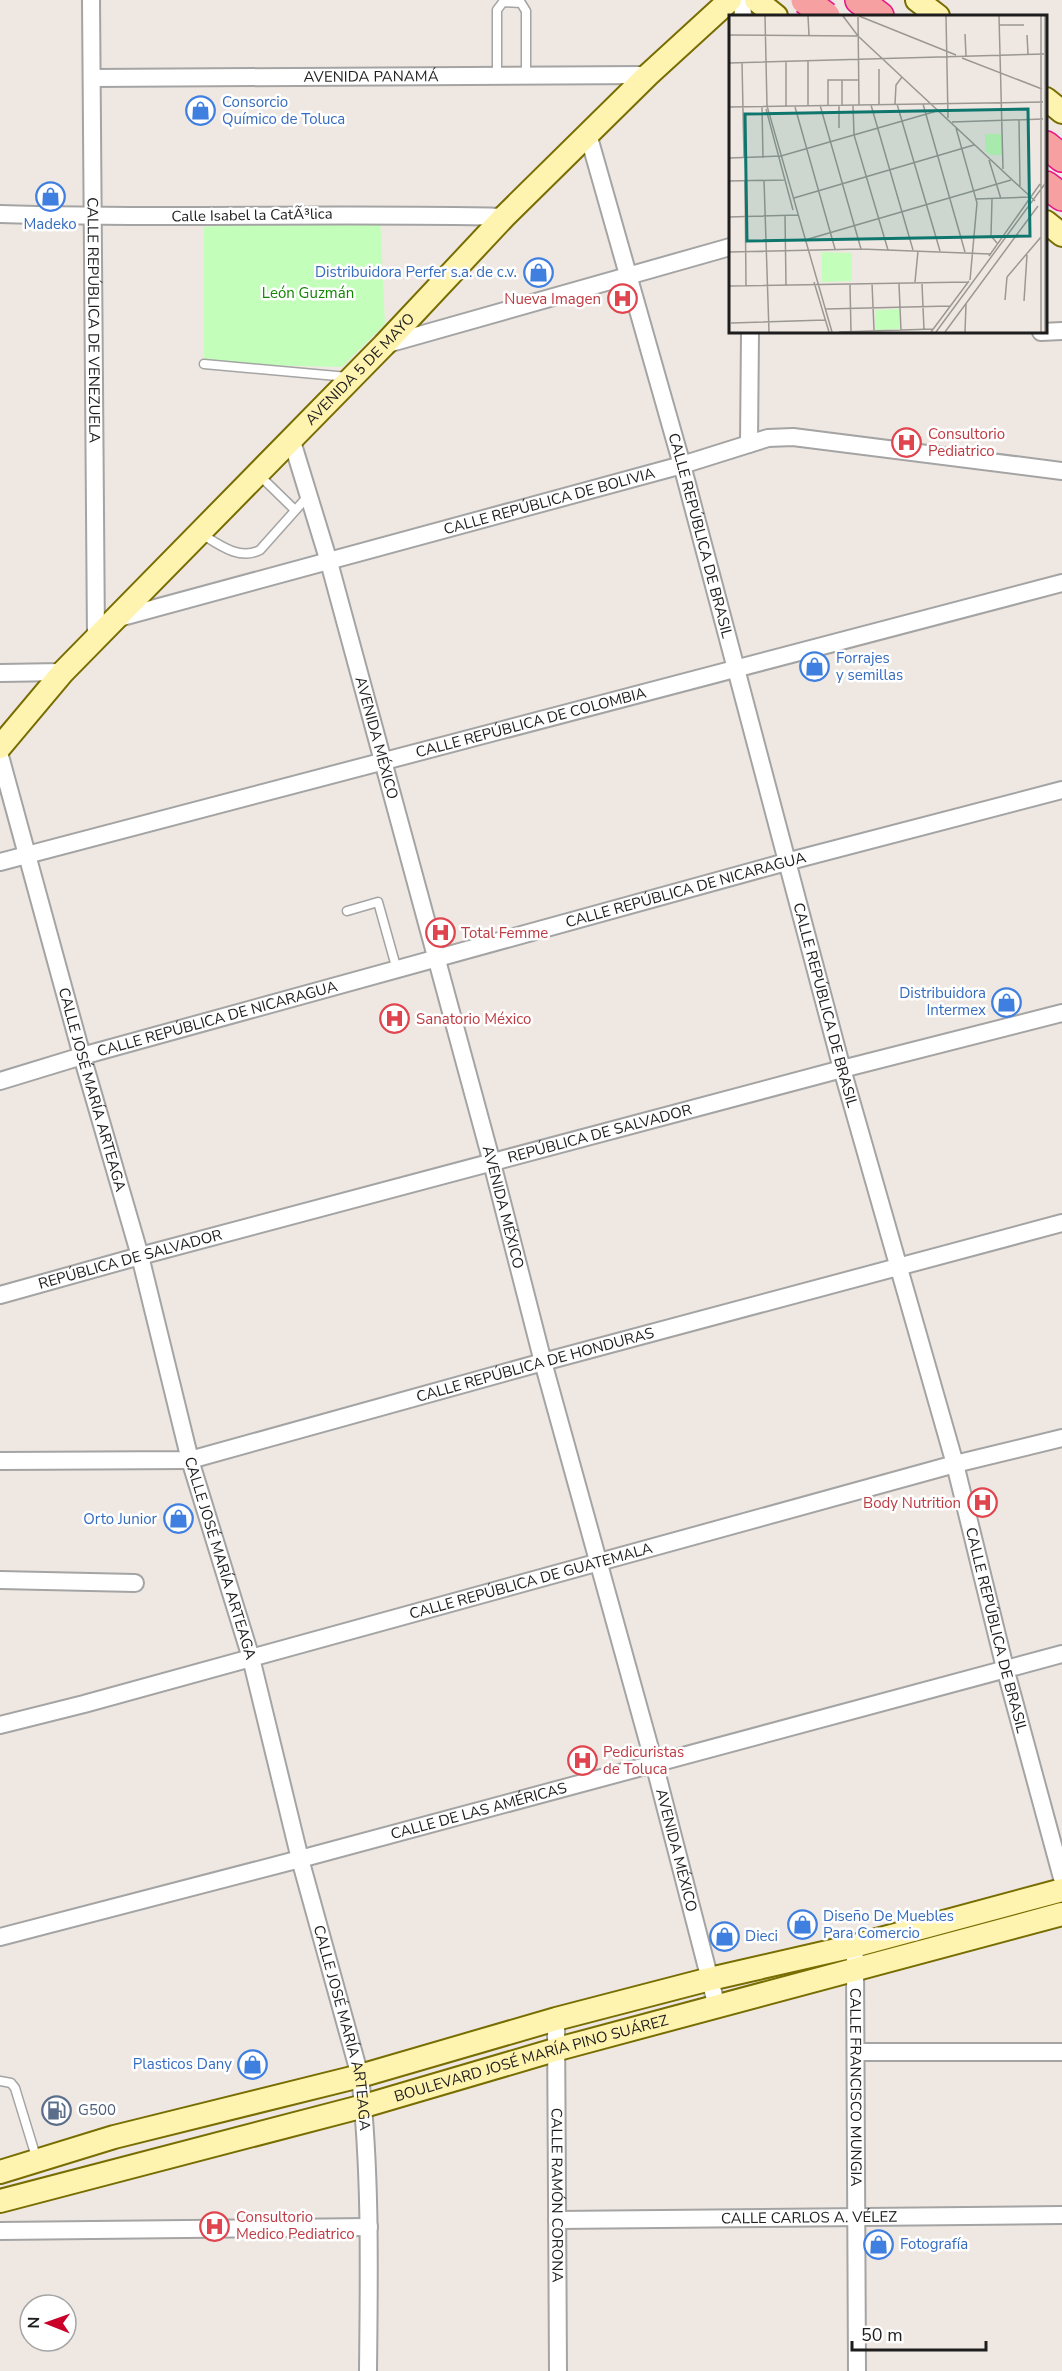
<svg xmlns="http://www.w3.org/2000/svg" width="1062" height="2371" viewBox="0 0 1062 2371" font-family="'Nunito Sans',sans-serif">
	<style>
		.park { fill: #c3feba }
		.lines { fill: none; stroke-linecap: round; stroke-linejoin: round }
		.service-casing { stroke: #a4a4a4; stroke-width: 11 }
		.minor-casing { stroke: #a4a4a4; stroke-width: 20 }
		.secondary-casing { stroke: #786d00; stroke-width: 26 }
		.trunk-casing { stroke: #e81488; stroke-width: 30 }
		.service { stroke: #fff; stroke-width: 8 }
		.minor { stroke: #fff; stroke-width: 16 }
		.secondary { stroke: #fff3b0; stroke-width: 22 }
		.trunk { stroke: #f6a0a2; stroke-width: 27 }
		.trunk-bridge-casing { stroke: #e81488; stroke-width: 30; stroke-linecap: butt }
		.trunk-bridge { stroke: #f6a0a2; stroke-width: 27 }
		.labels { text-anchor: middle; stroke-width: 5; stroke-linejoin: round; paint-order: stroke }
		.street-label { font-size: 15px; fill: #1d1d1d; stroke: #fff }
		.shop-label { font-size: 15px; fill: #366cbe; stroke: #fff; text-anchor: start }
		.park-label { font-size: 15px; fill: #128502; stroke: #fff }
		.health-label { font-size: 15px; fill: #be3a42; stroke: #fff; text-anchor: start }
		.service-label { font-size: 15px; fill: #4e5e75; stroke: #fff; text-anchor: start }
		.inset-road { fill: none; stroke: #9b9793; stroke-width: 1.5 }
		.view { fill: #0f766e; fill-opacity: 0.15; stroke: #0f766e; stroke-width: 3 }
		.inset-edge { fill: none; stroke: #1d1d1d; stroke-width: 3 }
	</style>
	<rect width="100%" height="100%" fill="#efe8e2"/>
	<polygon class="park" points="380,214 385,324 342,367 204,364 204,227"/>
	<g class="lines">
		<defs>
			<g id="service">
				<polyline points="497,76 497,10 503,2 521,3 526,11 526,76"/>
				<polyline points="204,364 348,377"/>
				<polyline points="258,474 295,510"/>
				<path d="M200 533C218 544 239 561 260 550L309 495"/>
				<polyline points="347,911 378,902 397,970"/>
				<polyline points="0,2081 11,2083 15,2088 37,2160"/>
			</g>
			<g id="minor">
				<path id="s1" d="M91 0 96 640"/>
				<polyline points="742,0 743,16"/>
				<path id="s2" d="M93 78 648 75"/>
				<path id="s3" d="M588 134 682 465 842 1069 955 1464 1005 1668 1062 1878"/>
				<path d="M0 214C168 219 336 213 504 217"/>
				<polyline points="1041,332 1062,331"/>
				<polyline points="384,345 730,247"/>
				<path id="s4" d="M291 438 329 562 492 1163 543 1362 654 1763 717 2007"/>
				<polyline points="749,444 750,332"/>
				<path id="s5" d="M115 619 682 465 768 438 793 437 1062 471"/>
				<polyline points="0,673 63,672"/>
				<path id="s6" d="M0 756 82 1056 140 1256 190 1460 251 1658 300 1859 360 2076C371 2174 369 2273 368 2371"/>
				<path id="s7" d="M0 862 1062 583"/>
				<path id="s8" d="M0 1081 82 1056 786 862 1062 790"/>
				<path id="s9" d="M0 1295 140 1256 842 1069 1062 1013"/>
				<path id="s10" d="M0 1461 190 1460 543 1362 1062 1223"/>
				<polyline points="0,1580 135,1583"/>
				<path id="s11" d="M0 1725 84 1704 955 1464 1062 1438"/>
				<path id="s12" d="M0 1937 300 1859 1062 1654"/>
				<path id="s13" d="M855 1958 857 2371"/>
				<path id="s14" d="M556 2019 558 2371"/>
				<polyline points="857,2052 1062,2052"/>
				<path id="s15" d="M557 2220 1062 2215"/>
				<polyline points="0,2231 369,2227"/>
			</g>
			<g id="secondary">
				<polyline points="756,0 776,16"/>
				<polyline points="917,0 938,16"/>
				<polyline points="1046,99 1062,112"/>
				<polyline points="1046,222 1062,235"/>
				<path id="s16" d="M0 747 63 672 384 345 504 217 648 75 730 0"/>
				<polyline points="0,2172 114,2137 360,2076 556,2019 710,1979 854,1946 1062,1890"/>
				<path id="s17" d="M0 2201 364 2106 558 2049 1062 1914"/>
			</g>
			<g id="trunk">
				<polyline points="859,0 880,16"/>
				<polyline points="1046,145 1062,158"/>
				<polyline points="1046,185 1062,197"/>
			</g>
		</defs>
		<use href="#service" class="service-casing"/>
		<use href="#minor" class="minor-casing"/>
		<use href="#secondary" class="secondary-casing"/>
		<use href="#trunk" class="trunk-casing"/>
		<use href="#service" class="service"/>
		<use href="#minor" class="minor"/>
		<use href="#secondary" class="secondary"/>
		<use href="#trunk" class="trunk"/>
		<defs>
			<polyline id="trunk-bridge" points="805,0 826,16"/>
		</defs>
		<use href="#trunk-bridge" class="trunk-bridge-casing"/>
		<use href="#trunk-bridge" class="trunk-bridge"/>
	</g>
	<defs>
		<symbol id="shop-ring" viewBox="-11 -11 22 22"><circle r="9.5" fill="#fff" stroke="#3f7fe0" stroke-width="1.5"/><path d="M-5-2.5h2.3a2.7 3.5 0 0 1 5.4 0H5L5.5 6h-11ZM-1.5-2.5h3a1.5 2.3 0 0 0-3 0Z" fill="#3f7fe0"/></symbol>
		<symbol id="hospital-ring" viewBox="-11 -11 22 22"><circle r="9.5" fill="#fff" stroke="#e0444e" stroke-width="1.5"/><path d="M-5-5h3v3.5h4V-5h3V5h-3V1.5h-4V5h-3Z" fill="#e0444e"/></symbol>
		<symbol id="fuel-ring" viewBox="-11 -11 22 22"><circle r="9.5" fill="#fff" stroke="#5c6f8a" stroke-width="1.5"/><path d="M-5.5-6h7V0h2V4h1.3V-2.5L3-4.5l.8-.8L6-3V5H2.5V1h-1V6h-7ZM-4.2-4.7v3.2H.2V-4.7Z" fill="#5c6f8a"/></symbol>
	</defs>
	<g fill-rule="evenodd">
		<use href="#shop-ring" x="184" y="94" width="33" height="33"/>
		<use href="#shop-ring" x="34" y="180" width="33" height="33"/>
		<use href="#shop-ring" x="522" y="256" width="33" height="33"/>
		<use href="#hospital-ring" x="606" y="282" width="33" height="33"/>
		<use href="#hospital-ring" x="890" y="426" width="33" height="33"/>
		<use href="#shop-ring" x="798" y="650" width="33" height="33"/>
		<use href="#hospital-ring" x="424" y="916" width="33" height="33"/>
		<use href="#shop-ring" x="990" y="986" width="33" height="33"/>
		<use href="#hospital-ring" x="378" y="1002" width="33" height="33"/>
		<use href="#hospital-ring" x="966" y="1486" width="33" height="33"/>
		<use href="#shop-ring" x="162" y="1502" width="33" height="33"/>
		<use href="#hospital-ring" x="566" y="1744" width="33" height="33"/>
		<use href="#shop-ring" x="786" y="1908" width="33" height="33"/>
		<use href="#shop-ring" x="708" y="1920" width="33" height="33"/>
		<use href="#shop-ring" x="236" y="2048" width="33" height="33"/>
		<use href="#fuel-ring" x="40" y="2094" width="33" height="33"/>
		<use href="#hospital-ring" x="198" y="2210" width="33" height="33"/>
		<use href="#shop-ring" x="862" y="2228" width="33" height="33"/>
	</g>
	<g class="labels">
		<g class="street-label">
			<text dy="5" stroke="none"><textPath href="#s2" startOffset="278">AVENIDA PANAMÁ</textPath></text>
			<text transform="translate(252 215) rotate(-1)" y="5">Calle Isabel la CatÃ³lica</text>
			<text dy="5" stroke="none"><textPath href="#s1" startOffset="320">CALLE REPÚBLICA DE VENEZUELA</textPath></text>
			<text dy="5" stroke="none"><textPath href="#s16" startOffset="522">AVENIDA 5 DE MAYO</textPath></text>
			<text dy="5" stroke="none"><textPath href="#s5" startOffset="450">CALLE REPÚBLICA DE BOLIVIA</textPath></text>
			<text dy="5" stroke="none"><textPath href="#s3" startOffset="417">CALLE REPÚBLICA DE BRASIL</textPath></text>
			<text dy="5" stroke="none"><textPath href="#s7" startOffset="549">CALLE REPÚBLICA DE COLOMBIA</textPath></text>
			<text dy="5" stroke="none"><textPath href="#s4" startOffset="312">AVENIDA MÉXICO</textPath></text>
			<text dy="5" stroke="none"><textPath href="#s8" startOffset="712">CALLE REPÚBLICA DE NICARAGUA</textPath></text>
			<text dy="5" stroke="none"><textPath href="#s3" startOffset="903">CALLE REPÚBLICA DE BRASIL</textPath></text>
			<text dy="5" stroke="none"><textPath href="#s8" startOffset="226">CALLE REPÚBLICA DE NICARAGUA</textPath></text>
			<text dy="5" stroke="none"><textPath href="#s6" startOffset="346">CALLE JOSÉ MARÍA ARTEAGA</textPath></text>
			<text dy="5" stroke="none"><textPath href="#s9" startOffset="621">REPÚBLICA DE SALVADOR</textPath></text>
			<text dy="5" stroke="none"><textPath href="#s4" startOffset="798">AVENIDA MÉXICO</textPath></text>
			<text dy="5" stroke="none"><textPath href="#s9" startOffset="135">REPÚBLICA DE SALVADOR</textPath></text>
			<text dy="5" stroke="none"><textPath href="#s10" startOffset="548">CALLE REPÚBLICA DE HONDURAS</textPath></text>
			<text dy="5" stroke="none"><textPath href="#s6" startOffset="832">CALLE JOSÉ MARÍA ARTEAGA</textPath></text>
			<text dy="5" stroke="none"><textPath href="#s11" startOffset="550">CALLE REPÚBLICA DE GUATEMALA</textPath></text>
			<text dy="5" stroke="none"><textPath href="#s3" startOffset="1551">CALLE REPÚBLICA DE BRASIL</textPath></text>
			<text dy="5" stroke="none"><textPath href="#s12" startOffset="495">CALLE DE LAS AMÉRICAS</textPath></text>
			<text dy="5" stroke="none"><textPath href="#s4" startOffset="1464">AVENIDA MÉXICO</textPath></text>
			<text dy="5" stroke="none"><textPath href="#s6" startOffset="1318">CALLE JOSÉ MARÍA ARTEAGA</textPath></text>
			<text dy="5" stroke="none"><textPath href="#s17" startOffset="550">BOULEVARD JOSÉ MARÍA PINO SUÁREZ</textPath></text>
			<text dy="5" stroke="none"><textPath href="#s13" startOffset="129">CALLE FRANCISCO MUNGIA</textPath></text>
			<text dy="5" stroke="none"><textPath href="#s14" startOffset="176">CALLE RAMÓN CORONA</textPath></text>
			<text dy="5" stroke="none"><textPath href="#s15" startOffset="252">CALLE CARLOS A. VÉLEZ</textPath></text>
		</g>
		<g class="shop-label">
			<text x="222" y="107">Consorcio<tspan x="222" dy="17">Químico de Toluca</tspan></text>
			<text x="50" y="229" text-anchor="middle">Madeko</text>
			<text x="517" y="277" text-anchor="end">Distribuidora Perfer s.a. de c.v.</text>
			<text x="836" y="663">Forrajes<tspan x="836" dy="17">y semillas</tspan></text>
			<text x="986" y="998" text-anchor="end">Distribuidora<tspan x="986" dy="17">Intermex</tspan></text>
			<text x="157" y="1524" text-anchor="end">Orto Junior</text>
			<text x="823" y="1921">Diseño De Muebles<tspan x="823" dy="17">Para Comercio</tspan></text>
			<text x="745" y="1941">Dieci</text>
			<text x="232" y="2069" text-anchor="end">Plasticos Dany</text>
			<text x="900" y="2249">Fotografía</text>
		</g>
		<g class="park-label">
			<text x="308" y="298">León Guzmán</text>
		</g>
		<g class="health-label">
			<text x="601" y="304" text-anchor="end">Nueva Imagen</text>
			<text x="928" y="439">Consultorio<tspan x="928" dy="17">Pediatrico</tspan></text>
			<text x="461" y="938">Total Femme</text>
			<text x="416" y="1024">Sanatorio México</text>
			<text x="961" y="1508" text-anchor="end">Body Nutrition</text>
			<text x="603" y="1757">Pedicuristas<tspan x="603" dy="17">de Toluca</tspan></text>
			<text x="236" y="2222">Consultorio<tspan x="236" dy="17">Medico Pediatrico</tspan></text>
		</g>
		<g class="service-label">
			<text x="78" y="2115">G500</text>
		</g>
	</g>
	<g transform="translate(729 15)">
		<rect width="318" height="318" fill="#efe8e2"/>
		<path d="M256 119H272L274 140H261L256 135ZM93 237 123 238V266L93 267ZM170 294V314L146 315V295Z" fill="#c3feba"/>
		<path class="inset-road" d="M36 1 38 91 103 317M79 1 80 20M114 1 129 21 306 186M130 1 227 40M217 1 219 103M270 1 274 154M316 1V317M129 2 130 90M270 10H295M236 19 237 41M0 20 128 21M298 20 299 39M233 43 313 74M57 46V91M13 47 15 143M0 48 315 39M150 54V90M113 65V90M166 89 167 70 173 62M168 89 211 236M194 89 236 237M79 90V45M91 90 132 234M99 90V65H129M124 90 125 120 159 235M142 90 184 235M33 91 34 143M0 92 314 87M66 92 106 234M37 94 64 195M290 105 291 171M223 107 314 104M110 113V90M227 113 248 188 241 265M0 143 52 141 208 96M260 145 272 184M16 165 17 271M35 165 40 317M0 166 55 165M65 183 245 130M247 184 300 182M263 184 262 221 268 228M56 200 57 270M0 202 69 200M76 225 282 165M0 237 132 234 261 239M260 241 311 169M278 262 312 222M85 267 100 317M186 267 189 236M143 268 145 315M170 269 172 316M193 269 195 315M121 270 122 317M0 271 239 267M276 285 278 262M295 286 298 240M97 294 221 291M2 308 96 305M110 317 204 314M202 317 240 266M207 317 318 166M216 317 309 191M236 317 237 289M312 317V1"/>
		<path class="view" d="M299 94 301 221 18 226 16 99Z"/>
		<rect width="318" height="318" class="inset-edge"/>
	</g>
	<g transform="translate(48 2323) rotate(271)"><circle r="28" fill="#ffffff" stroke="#a5a5a5" stroke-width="1.5"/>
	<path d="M0-4.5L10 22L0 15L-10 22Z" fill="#ca002a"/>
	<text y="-9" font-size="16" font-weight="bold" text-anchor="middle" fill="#1d1d1d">N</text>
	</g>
	<path d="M852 2341v9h134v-9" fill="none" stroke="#1d1d1d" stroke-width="3"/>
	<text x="861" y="2341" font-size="18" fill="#1d1d1d" stroke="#ffffff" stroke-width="4.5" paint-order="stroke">50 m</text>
</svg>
